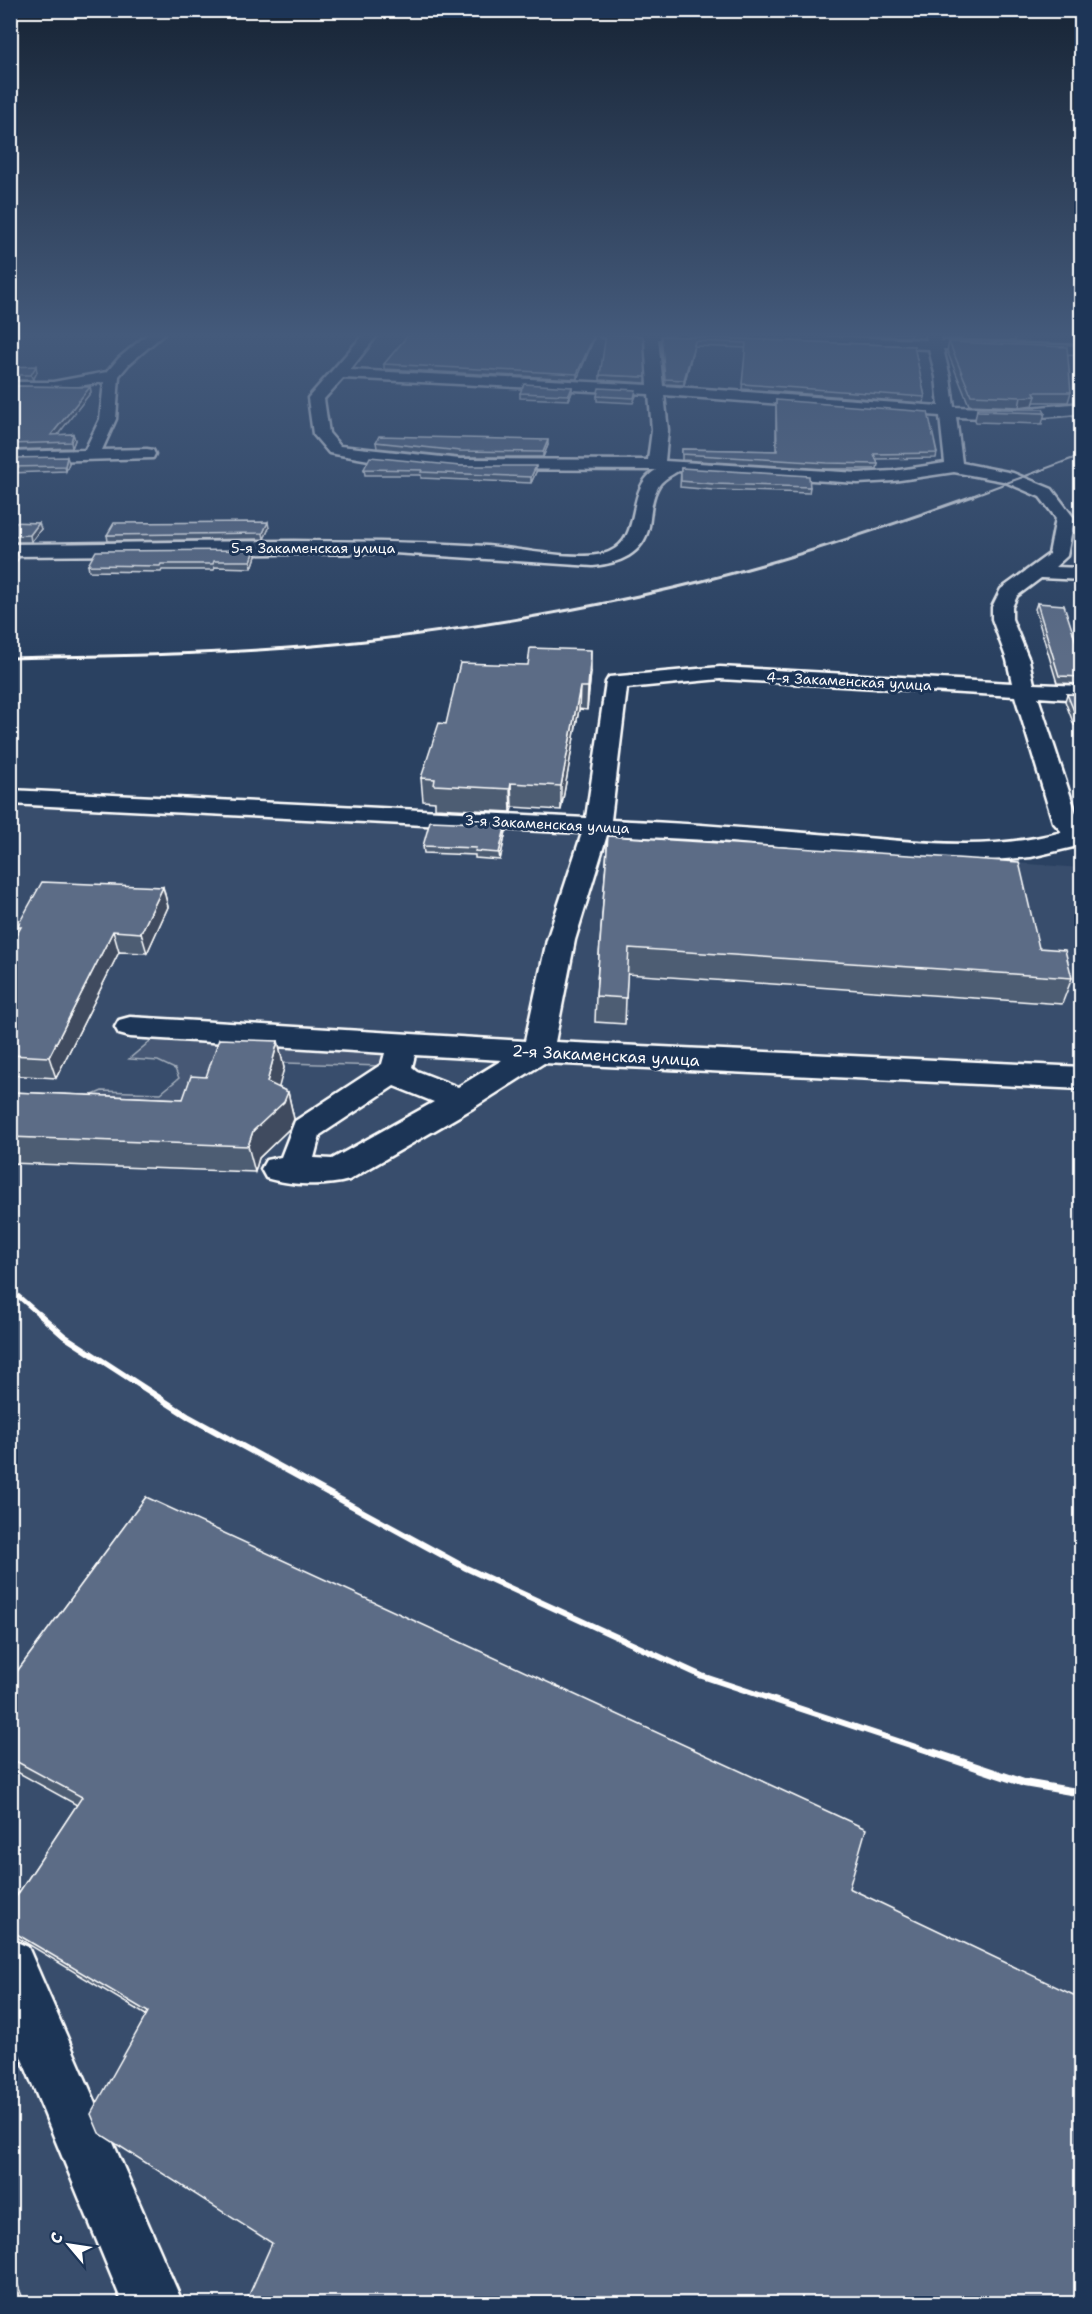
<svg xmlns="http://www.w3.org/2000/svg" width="1092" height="2314" viewBox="0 0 1092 2314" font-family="'Shantell Sans',sans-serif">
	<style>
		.built { fill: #394e6c }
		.green { fill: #465975; stroke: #a2acba; stroke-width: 1.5 }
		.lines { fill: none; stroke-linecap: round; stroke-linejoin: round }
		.minor-casing { stroke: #fff; stroke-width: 5 }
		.minor { fill: #1d3557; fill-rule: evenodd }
		.rail-far4 { stroke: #fff; stroke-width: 2 }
		.rail-far3 { stroke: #fff; stroke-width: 3 }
		.rail-far2 { stroke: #fff; stroke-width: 4.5 }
		.rail-far1 { stroke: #fff; stroke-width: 6 }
		.rail { stroke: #fff; stroke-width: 8 }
		.wall { fill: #4e5d73; stroke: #fff; stroke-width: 1.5 }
		.shaded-wall { fill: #404c5e; stroke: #fff; stroke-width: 1.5 }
		.building { fill: #5b6c86; stroke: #fff; stroke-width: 1.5 }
		.labels { text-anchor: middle; stroke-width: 6; stroke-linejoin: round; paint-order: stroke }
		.far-street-label { font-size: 14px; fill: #fff; stroke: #1d3557 }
		.street-label { font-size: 16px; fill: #fff; stroke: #1d3557 }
	</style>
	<rect width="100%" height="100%" fill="#2a4161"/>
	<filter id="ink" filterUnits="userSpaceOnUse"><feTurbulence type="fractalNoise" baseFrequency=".0167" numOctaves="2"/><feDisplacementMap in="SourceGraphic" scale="12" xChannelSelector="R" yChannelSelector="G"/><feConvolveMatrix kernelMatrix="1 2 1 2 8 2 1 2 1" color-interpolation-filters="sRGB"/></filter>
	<g filter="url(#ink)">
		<polygon class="built" points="11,807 620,833 1081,868 1081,2303 11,2304"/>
		<polygon class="green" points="155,1037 380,1049 389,1056 381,1066 223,1061 194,1099 86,1098 102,1091 161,1093 179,1078 175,1069 158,1061 129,1059"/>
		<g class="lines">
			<defs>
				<g id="minor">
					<polygon points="149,333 165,333 129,364 119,376 116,419 102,450 147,449 153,450 155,454 153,458 10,462 10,452 85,450 100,419 104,382 53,390 10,390 10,382 53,382 107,372 119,358"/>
					<path d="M365 333H379L350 370 648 385 645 339 602 337 595 333H725L927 340 925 333H939L941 341 1082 346V354L943 349 950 377 954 407 1019 409 1082 403V413C1039 419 998 419 956 417L962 463 1013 473 1052 489 1074 518 1067 556 1055 567 1082 568V580L1041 578 1017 596 1012 607V619L1029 660 1034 684 1082 686V700L1038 697 1078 819 1082 823V845L1031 857 965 862 707 840 607 835 575 940 555 1042 1082 1067V1089L544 1063 473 1108 349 1180C325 1187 290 1185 266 1178L261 1169 266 1160 281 1157 295 1121 382 1064 385 1053 130 1037 119 1034 115 1027 119 1020 130 1017 525 1041 547 940 582 833 10 804V790L586 818 606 682 609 677 720 667 1012 683 1007 660 992 619V607L1001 589 1049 554 1056 518 1040 497 1003 481 954 472 893 481 858 483 678 471C670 476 661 480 657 489 651 500 651 514 649 526 643 555 619 563 593 566L394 553 10 556V544C169 543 329 537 487 546 517 548 583 563 609 552 644 537 624 489 656 470L460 469 375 461 329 453 313 434 308 398ZM658 339 929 349 936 377 939 406 663 386ZM343 378 649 394 652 430 648 460 460 459 340 446 329 433 324 399ZM664 395 940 416 945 463 893 471 858 473 665 461 668 430ZM720 679 1015 696 1053 822 1062 832C986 853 908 841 830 835 757 829 684 823 611 820L627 688ZM415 1055 502 1060 458 1087 417 1071 412 1067ZM394 1086 434 1102 332 1159 314 1158 320 1135Z"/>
					<polygon points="10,1939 28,1947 183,2304 123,2304 10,2030"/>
				</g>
			</defs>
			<use href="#minor" class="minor-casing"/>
			<use href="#minor" class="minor"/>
			<polyline class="rail-far4" points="969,497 1082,455"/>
			<path class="rail-far3" d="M10 658C128 656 247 654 365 641 498 625 633 602 762 565 833 545 903 521 973 496"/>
			<polyline class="rail-far2" points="10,1289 41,1316"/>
			<polyline class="rail-far1" points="39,1314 64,1336 189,1417 466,1568 702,1676 937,1754"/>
			<polyline class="rail" points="932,1752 1024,1783 1082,1793"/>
		</g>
		<g class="wall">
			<polygon points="402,333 595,333 595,336 577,379 384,369 384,364 409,334"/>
			<polygon points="796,333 911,333 910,337"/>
			<polygon points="942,333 1015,333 1016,335 1015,341 943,339"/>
			<polygon points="661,336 914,346 925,397 924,403 742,389 746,348 694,346 684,385 665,384"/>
			<polygon points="949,342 1071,392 1068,402 1034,402 1033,405 1019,407 969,405 947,351"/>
			<polygon points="10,367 37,372 33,380 10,380"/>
			<polygon points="600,375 646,377 646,383 600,380"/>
			<polygon points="10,386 90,387 91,392 57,435 73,434 75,440 72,448 10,450"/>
			<polygon points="572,387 572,392 569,400 520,398 520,393"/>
			<polygon points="597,396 636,396 633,403 597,401"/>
			<polygon points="776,400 937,453 936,458 876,459 878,464 877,469 826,469 682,460 682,449 776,451"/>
			<polygon points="977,409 1045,413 1042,424 976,422 975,420"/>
			<polygon points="376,442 548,445 543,457 460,457 377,448"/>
			<polygon points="10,458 69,463 66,471 10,473"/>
			<polygon points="460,466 536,472 531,483 421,478 421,475 365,475 364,469"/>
			<polygon points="681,468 810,487 809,493 713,490 680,487"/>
			<polygon points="10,522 41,529 31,542 10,542"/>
			<polygon points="269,528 264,539 108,541 107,535"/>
			<polygon points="255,550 256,556 252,568 215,567 214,570 162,570 161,572 89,571 88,565"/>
			<polygon points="1037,603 1082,660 1082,684 1057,683 1035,609"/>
			<polygon points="591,672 587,710 579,709 561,810 512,807 511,812 435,808 435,802 423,801 421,778 446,724"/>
			<polygon points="1067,694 1082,695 1082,725 1074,725 1065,701"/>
			<polygon points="506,831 500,860 475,858 475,855 424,853 423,846"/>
			<polygon points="608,836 1039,948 1072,978 1062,1004 627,974 625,1024 595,1022 596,996"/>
			<polygon points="163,887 168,907 147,953 119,952 56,1078 10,1075 10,946 18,932 17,927"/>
			<polygon points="278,1041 284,1068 278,1087 288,1092 294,1119 290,1128 259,1158 255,1172 10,1163 10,1092 183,1099 206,1077"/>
			<polygon points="146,1497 272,2243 146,2015 18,1938 10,1932 10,1906 77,1805 10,1768 10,1681"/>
		</g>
		<g class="shaded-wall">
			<polygon points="595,333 595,336 577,379 577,374"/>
			<polygon points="695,341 694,346 684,385 684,380"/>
			<polygon points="36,366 37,372 33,380 31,375"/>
			<polygon points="90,387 91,392 53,441 51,435"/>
			<polygon points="572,387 572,392 569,400 569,395"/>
			<polygon points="1036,396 1033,405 1019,407 1021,397"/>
			<polygon points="73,434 75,440 72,448 71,442"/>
			<polygon points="548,440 548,445 543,457 543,452"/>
			<polygon points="67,457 69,463 66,471 65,466"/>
			<polygon points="536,466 536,472 531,483 531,477"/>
			<polygon points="268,522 269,528 264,539 263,533"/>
			<polygon points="39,523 41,529 31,542 30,535"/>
			<polygon points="255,550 256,556 252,568 251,561"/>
			<polygon points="17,552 19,558 10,570 10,561"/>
			<polygon points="591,650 591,672 587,710 588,687"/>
			<polygon points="580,687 579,709 561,810 561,786"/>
			<polygon points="511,783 512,807 511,812 510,789"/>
			<polygon points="506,824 506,831 500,860 499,853"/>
			<polygon points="163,887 168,907 147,953 141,933"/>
			<polygon points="113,931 119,952 56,1078 49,1057"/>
			<polygon points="278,1041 284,1068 273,1109 267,1082"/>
			<polygon points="288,1092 294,1119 290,1128 259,1158 255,1172 248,1146 253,1131"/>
			<polygon points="10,2265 25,2304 10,2304"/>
		</g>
		<g class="building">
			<polygon points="410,333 595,333 577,374 384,364"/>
			<polygon points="966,333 1015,333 1016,335"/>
			<polygon points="606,334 643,336 646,377 600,375"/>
			<polygon points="661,336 914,346 925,397 742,384 746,343 695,341 684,380 665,379"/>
			<polygon points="949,342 1067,347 1071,392 1034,392 1036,396 1021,397 971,395"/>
			<polygon points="36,366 31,375 10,375 10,367"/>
			<polygon points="524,384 572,387 569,395 520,393"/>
			<polygon points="10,386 90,387 51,435 73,434 71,442 10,444"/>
			<polygon points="599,388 636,390 634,398 597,396"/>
			<polygon points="776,400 928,412 937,453 874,454 878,464 827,463 682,454 682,449 777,451"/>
			<polygon points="977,409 1043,409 1045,413 978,411"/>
			<polygon points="379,436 548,440 543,452 460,451 376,442"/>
			<polygon points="67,457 65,466 10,467 10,458"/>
			<polygon points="370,457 460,466 536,466 531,477 421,472 422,470 364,469"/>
			<polygon points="681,468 809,476 810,487 714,484 681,481"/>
			<polygon points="10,522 39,523 30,535 10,536"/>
			<polygon points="268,522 263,533 107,535 114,523"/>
			<polygon points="255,550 251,561 214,561 213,564 161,564 160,566 88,565 96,551"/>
			<polygon points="10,552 17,552 10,561"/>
			<polygon points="1037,603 1064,605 1082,660 1082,677 1059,676"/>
			<polygon points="530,648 591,650 588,687 580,687 561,786 511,783 510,789 434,785 435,779 421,778 439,723 446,724 460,663 528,665"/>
			<polygon points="1067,694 1082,695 1082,719 1077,718"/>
			<polygon points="430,821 506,824 499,853 475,851 476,848 423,846"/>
			<polygon points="608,836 1019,862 1039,948 1065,950 1072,978 629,948 626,998 596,996"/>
			<polygon points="42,882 163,887 141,933 113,931 49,1057 10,1055 10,946 21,927 17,927"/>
			<polygon points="219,1039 278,1041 267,1082 288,1092 284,1102 253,1131 248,1146 10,1137 10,1092 183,1099 191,1076 206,1077"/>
			<polygon points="146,1497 866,1829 849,1888 1082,1999 1082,2304 245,2304 272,2243 99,2133 91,2114 148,2012 10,1930 10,1906 82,1797 10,1758 10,1681"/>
		</g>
	</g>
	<linearGradient id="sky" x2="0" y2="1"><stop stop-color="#172435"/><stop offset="0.51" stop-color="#445a7b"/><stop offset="1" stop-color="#445a7b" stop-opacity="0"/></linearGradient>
	<rect width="1092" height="657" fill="url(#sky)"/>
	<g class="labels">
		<g class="far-street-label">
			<text x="313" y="553">5-я Закаменская улица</text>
			<text transform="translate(849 681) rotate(3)" y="5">4-я Закаменская улица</text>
			<text transform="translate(547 824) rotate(3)" y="5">3-я Закаменская улица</text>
		</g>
		<g class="street-label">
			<text transform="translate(606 1055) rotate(3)" y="6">2-я Закаменская улица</text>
		</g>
	</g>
	<rect width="1092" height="2314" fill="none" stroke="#1d3557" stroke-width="36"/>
	<rect x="18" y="18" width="1056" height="2278" fill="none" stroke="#fff" stroke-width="2" filter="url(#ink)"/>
	<g transform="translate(69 2245) rotate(299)" stroke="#1d3557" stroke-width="4.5" paint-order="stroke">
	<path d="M0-4.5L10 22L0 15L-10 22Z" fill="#ffffff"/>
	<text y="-9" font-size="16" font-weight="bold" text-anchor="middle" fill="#ffffff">С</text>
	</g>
</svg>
